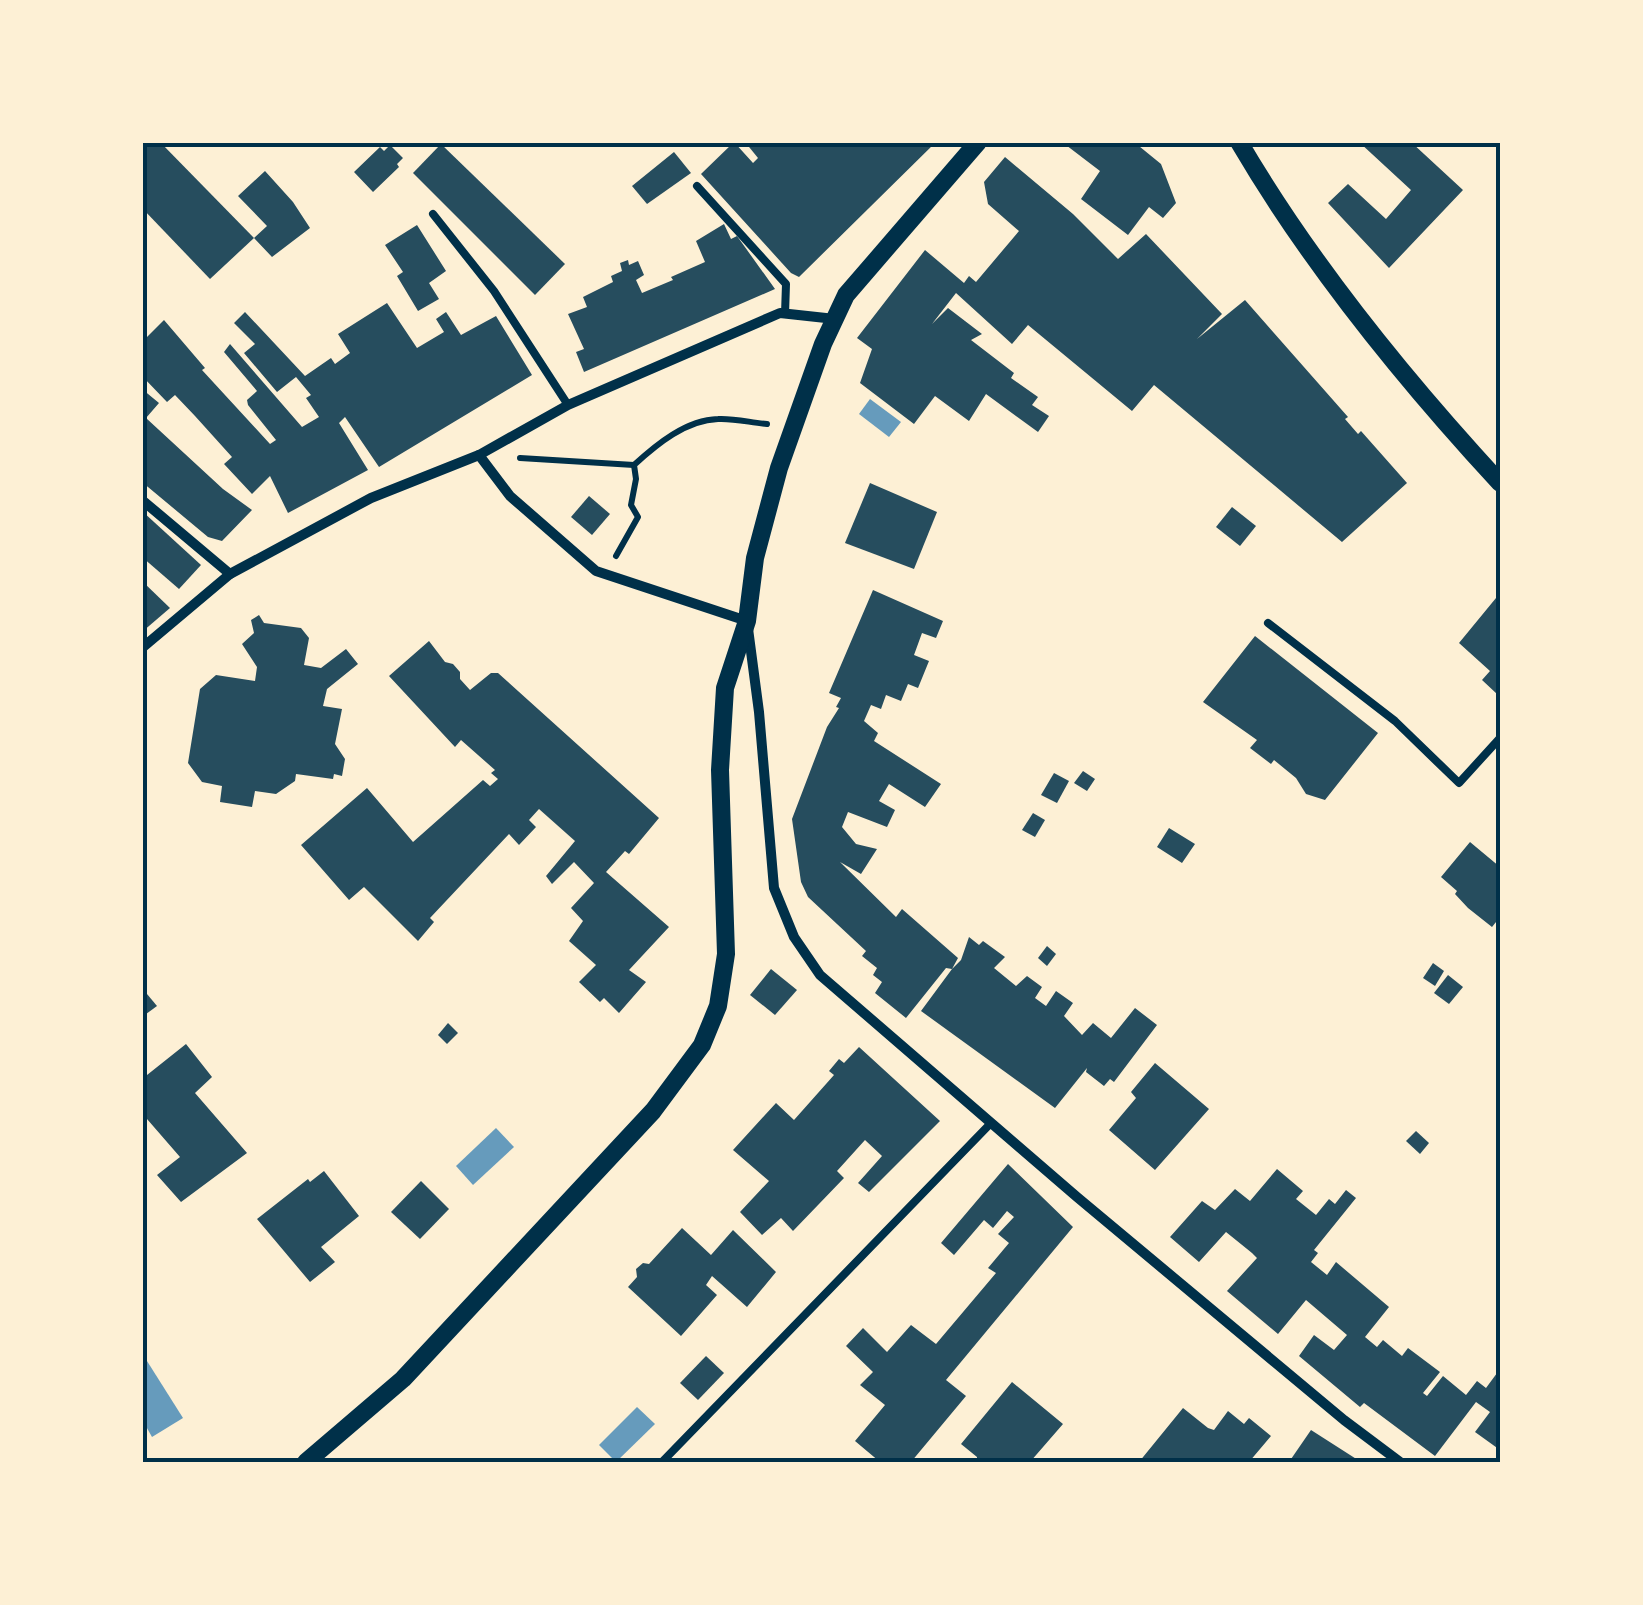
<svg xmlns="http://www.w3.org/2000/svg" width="1643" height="1605" viewBox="0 0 1643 1605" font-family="'Source Sans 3',sans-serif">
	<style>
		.water { fill: #669bbc }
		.building { fill: #264d5e }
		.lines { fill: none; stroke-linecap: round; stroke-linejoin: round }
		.path { stroke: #003049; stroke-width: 6 }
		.service { stroke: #003049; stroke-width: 8 }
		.minor { stroke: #003049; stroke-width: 10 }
		.tertiary { stroke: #003049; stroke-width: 18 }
		.neatline { fill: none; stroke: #003049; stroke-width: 4 }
	</style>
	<rect width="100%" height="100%" fill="#fdf0d5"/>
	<g class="water">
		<polygon points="870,399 901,422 889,437 859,414"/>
		<polygon points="496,1128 514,1147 473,1185 456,1166"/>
		<polygon points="147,1361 183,1418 152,1437 143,1421 143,1364"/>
		<polygon points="637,1407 655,1424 616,1462 599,1445"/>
	</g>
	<g class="building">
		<polygon points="142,142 160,142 254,238 210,279 142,208"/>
		<polygon points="734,142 753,163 758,158 745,142 936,142 799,277 791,273 701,174"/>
		<polygon points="1062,142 1125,142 1129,146 1134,142 1161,164 1176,203 1163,218 1149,207 1128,235 1081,199 1100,171"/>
		<polygon points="1359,142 1411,142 1463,190 1389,268 1328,203 1348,184 1386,219 1411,190"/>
		<polygon points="441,144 565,264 535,295 413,173"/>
		<polygon points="390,145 403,158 397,164 399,167 373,192 354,172 380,147 384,151"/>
		<polygon points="674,152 691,173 647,204 632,186"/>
		<polygon points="1005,157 1073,214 1118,259 1146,234 1222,314 1197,339 1245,300 1348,417 1345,419 1358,434 1361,431 1407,483 1342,542 1154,385 1132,411 1028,325 1012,344 956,293 932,324 948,308 982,334 971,340 1014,373 1011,378 1038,397 1032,405 1049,416 1038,432 986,394 969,421 935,396 914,424 860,383 872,349 857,338 925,250 964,283 969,276 976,282 1019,231 988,204 984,182"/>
		<polygon points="265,171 293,202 310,228 272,257 254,238 267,226 238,196"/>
		<polygon points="724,224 731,239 737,236 775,289 584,372 576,352 584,349 568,314 587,307 583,297 613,282 611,276 622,271 620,263 628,260 629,265 638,261 644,275 636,280 642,293 673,280 671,277 705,262 696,241"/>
		<polygon points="417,225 446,271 429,283 439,299 418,311 397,276 403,272 385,245"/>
		<polygon points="387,303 417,348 444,332 436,319 446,312 461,335 496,316 532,375 379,467 345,417 339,423 368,470 288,513 270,476 252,494 224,464 232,457 195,416 175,395 167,402 142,376 142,342 164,320 205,368 202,370 270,444 276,440 248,405 247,400 257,391 224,352 230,344 302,427 319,417 306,398 311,395 296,377 277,392 244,353 255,344 234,323 245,312 305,376 331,358 335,364 350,353 338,334"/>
		<polygon points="142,389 159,403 146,418 223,489 252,510 222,541 208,537 142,482"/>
		<polygon points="870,483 937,512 914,569 845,543"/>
		<polygon points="589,496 610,514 592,535 571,517"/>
		<polygon points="1232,507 1256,526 1240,546 1216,527"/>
		<polygon points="142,511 201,565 179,589 142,557"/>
		<polygon points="142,581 170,608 142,632"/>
		<polygon points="873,590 943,621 936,638 922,633 914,655 929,661 918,688 908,684 901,701 886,695 881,709 871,705 864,721 878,733 874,741 941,784 925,807 889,784 879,801 895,810 887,827 848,812 842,827 856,844 877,849 861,874 840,862 896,917 902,909 958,958 952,969 961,960 969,937 979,945 983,941 1005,957 994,968 1016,986 1027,976 1042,987 1035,998 1046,1006 1056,991 1073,1003 1064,1016 1082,1035 1093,1023 1111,1038 1135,1008 1157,1025 1114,1082 1110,1079 1104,1086 1086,1072 1087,1068 1055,1108 921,1011 952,969 946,968 906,1018 875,993 882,982 873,975 877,968 862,956 866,951 808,897 801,882 792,819 827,727 839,708 836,707 841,698 829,693"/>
		<polygon points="1496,598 1500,602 1500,690 1497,694 1482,680 1490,671 1459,643"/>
		<polygon points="259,615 264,623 301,628 309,638 304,665 321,668 346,649 358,664 327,689 323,706 342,709 335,744 345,759 342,776 334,774 333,779 296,774 295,781 276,794 255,791 252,807 220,802 222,786 202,782 188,763 200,689 216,675 255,681 257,667 242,644 254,633 251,620"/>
		<polygon points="1255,636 1378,733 1325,800 1306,794 1296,778 1274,760 1271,764 1250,748 1257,740 1203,702"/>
		<polygon points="429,641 445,662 453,664 460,672 460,679 470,690 491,673 498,673 659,818 629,854 625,851 606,872 669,927 629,970 646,982 619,1013 604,998 600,1002 579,982 596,965 569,941 583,921 571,908 594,883 574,862 552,884 546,876 575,841 539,809 529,820 536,827 519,845 509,834 430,918 434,922 418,941 364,887 349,900 301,845 367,788 413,842 483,780 490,786 498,779 491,773 495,770 461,740 455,747 389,676"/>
		<polygon points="1083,771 1095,779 1087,791 1074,783"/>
		<polygon points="1054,773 1069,781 1057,803 1041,795"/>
		<polygon points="1033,813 1045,820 1035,837 1022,830"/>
		<polygon points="1169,828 1195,844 1182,863 1157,847"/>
		<polygon points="1470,842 1500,867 1500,917 1492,927 1468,908 1455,894 1457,891 1441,877"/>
		<polygon points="1047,946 1056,954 1047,966 1038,958"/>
		<polygon points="1433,963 1444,971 1435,986 1423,978"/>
		<polygon points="771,969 797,990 775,1015 750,995"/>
		<polygon points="1448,975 1463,987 1449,1004 1434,993"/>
		<polygon points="142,988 157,1006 142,1017"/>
		<polygon points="448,1023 458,1033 447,1044 438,1035"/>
		<polygon points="186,1044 212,1077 195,1093 247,1153 181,1202 157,1175 180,1157 147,1119 142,1122 142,1079"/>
		<polygon points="859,1047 940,1121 869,1192 858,1183 882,1156 865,1140 837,1171 844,1178 793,1231 781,1218 762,1235 740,1212 769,1181 733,1150 776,1103 794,1120 834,1075 829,1071 839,1059 844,1063"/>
		<polygon points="1155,1063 1209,1109 1155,1170 1109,1130 1136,1098 1131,1092"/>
		<polygon points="1416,1131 1429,1143 1420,1154 1406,1141"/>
		<polygon points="1008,1164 1073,1227 946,1380 966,1396 911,1462 880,1462 855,1441 885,1405 860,1385 873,1372 846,1346 863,1328 887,1352 911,1325 936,1344 996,1273 988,1268 1009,1243 998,1234 1014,1217 1007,1211 993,1228 984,1220 954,1255 941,1243"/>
		<polygon points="1277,1169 1303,1191 1296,1199 1316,1215 1329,1199 1335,1204 1346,1190 1356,1198 1314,1250 1318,1253 1311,1262 1327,1275 1336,1262 1389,1307 1365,1337 1377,1347 1383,1340 1402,1356 1408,1348 1440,1372 1423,1393 1427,1396 1443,1376 1466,1395 1477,1381 1486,1388 1500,1369 1500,1450 1475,1432 1490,1412 1476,1402 1435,1456 1364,1403 1360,1407 1299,1356 1314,1335 1334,1350 1347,1335 1306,1300 1278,1334 1227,1291 1257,1258 1252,1253 1226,1232 1199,1262 1170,1237 1202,1201 1215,1210 1235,1189 1250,1201"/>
		<polygon points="324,1171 359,1216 321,1247 335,1262 310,1282 257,1219 308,1179 310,1182"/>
		<polygon points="421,1181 449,1209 420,1239 391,1212"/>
		<polygon points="682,1228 711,1255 733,1230 776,1272 747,1307 712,1276 706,1285 717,1295 681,1336 628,1287 637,1277 636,1269 643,1263 649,1264"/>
		<polygon points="706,1356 724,1373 698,1400 680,1383"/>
		<polygon points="1012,1382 1063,1424 1030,1462 977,1462 977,1457 961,1444"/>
		<polygon points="1183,1408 1208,1428 1214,1430 1228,1411 1244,1424 1249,1418 1271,1436 1249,1462 1139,1462"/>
		<polygon points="1311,1430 1361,1462 1289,1462"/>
	</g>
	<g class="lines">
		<g class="path">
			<polyline points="520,458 634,465"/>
			<path d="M616 556 638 517 631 505 636 479 634 465C657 444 686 420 718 419 734 418 752 423 767 424"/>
		</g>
		<g class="service">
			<polyline points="697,186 786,284 785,314"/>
			<polyline points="433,214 494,291 568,405"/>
			<polyline points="1268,623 1395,721 1459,783 1500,738"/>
			<polyline points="662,1462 991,1123"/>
		</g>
		<g class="minor">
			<polyline points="479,455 510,496 596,571 747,621 759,712 774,888 794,937 820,975 1077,1197 1344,1420 1400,1462"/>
			<polyline points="142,500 230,574"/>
			<polyline points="142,648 230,574 371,498 479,455 568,405 780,313 835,319"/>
		</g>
		<g class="tertiary">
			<path d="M1239 142C1311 265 1404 379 1500 483"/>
			<polyline points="306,1462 403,1379 653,1111 702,1045 718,1006 726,954 720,770 725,688 747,621 755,558 779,468 823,344 846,295 978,142"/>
		</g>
	</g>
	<rect width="1643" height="1605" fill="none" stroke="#fdf0d5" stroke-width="290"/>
	<rect x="145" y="145" width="1353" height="1315" class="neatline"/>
</svg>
